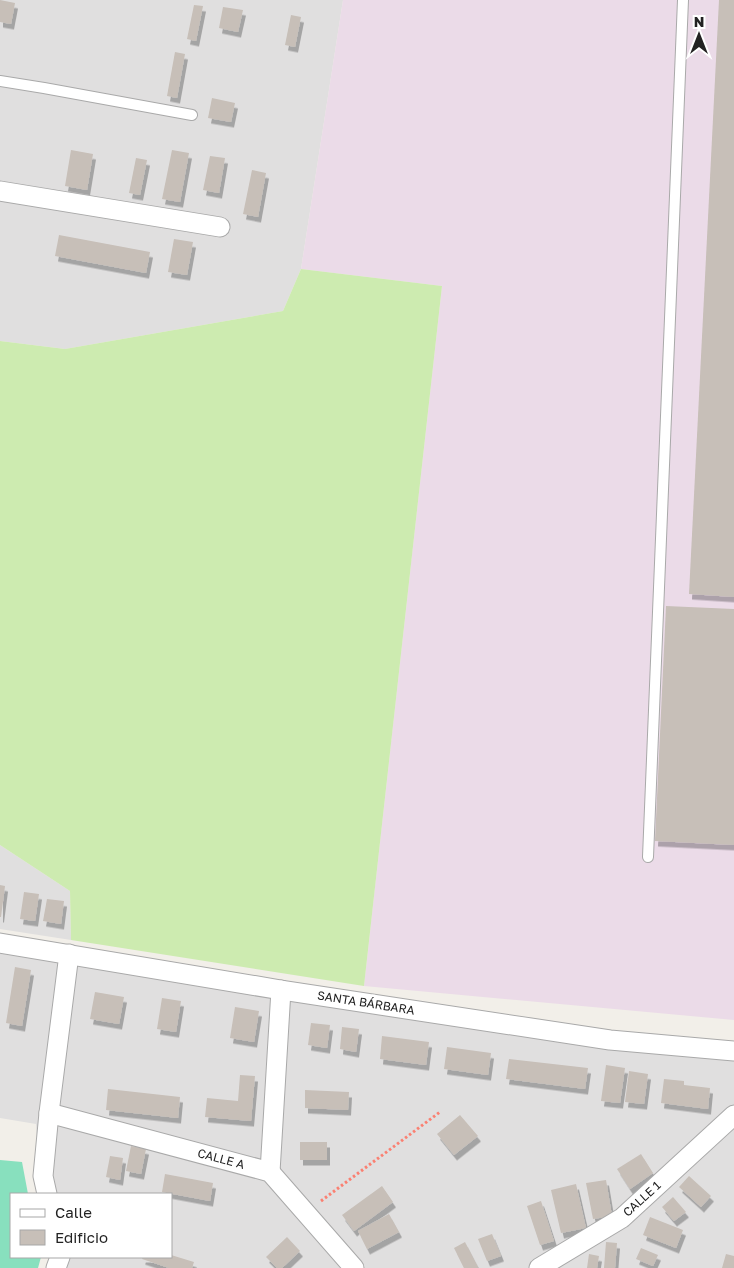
<svg xmlns="http://www.w3.org/2000/svg" width="734" height="1268" viewBox="0 0 734 1268" font-family="'Golos Text',sans-serif">
	<style>
		.residential { fill: #e0dfdf }
		.industrial { fill: #ebdbe8 }
		.grass { fill: #cdebb0 }
		.pitch { fill: #88e0be }
		.building { fill: #c7bfb8; filter: url(#shadow) }
		.lines { fill: none; stroke-linecap: round; stroke-linejoin: round }
		.service-casing { stroke: #a9a9a9; stroke-width: 12 }
		.minor-casing { stroke: #a9a9a9; stroke-width: 21 }
		.path { stroke: #fa8072; stroke-width: 3; stroke-dasharray: 2.5 2.5; stroke-linecap: butt }
		.service { stroke: #fff; stroke-width: 10 }
		.minor { stroke: #fff; stroke-width: 19 }
		.labels { text-anchor: middle; stroke-width: 5; stroke-linejoin: round; paint-order: stroke }
		.street-label { font-size: 12px; fill: #222; stroke: #fff }
	</style>
	<defs>
		<filter id="shadow"><feDropShadow dx="3" dy="5.5" stdDeviation="0" flood-color="#0004"/></filter>
	</defs>
	<rect width="100%" height="100%" fill="#f2efe9"/>
	<g class="residential">
		<polygon points="0,0 343,0 301,269 283,311 65,349 0,341"/>
		<polygon points="0,845 70,891 71,940 0,929"/>
		<polygon points="0,952 734,1054 734,1268 53,1268 55,1257 171,1257 171,1194 41,1194 39,1183 36,1124 0,1118"/>
	</g>
	<polygon class="industrial" points="343,0 734,0 734,1020 364,986 442,286 301,269"/>
	<polygon class="grass" points="301,269 442,286 364,986 71,940 70,891 0,845 0,341 65,349 283,311"/>
	<polygon class="pitch" points="0,1160 22,1162 28,1194 11,1194 11,1257 41,1257 38,1268 0,1268"/>
	<g class="building">
		<polygon points="0,0 15,3 11,24 0,22"/>
		<polygon points="719,0 734,0 734,597 689,594"/>
		<polygon points="194,5 203,6 196,41 187,39"/>
		<polygon points="223,7 243,10 238,32 219,28"/>
		<polygon points="291,15 301,17 295,47 285,45"/>
		<polygon points="175,52 185,54 177,98 167,96"/>
		<polygon points="212,98 235,103 231,122 208,118"/>
		<polygon points="71,150 93,154 87,190 65,186"/>
		<polygon points="172,150 189,153 180,202 162,199"/>
		<polygon points="210,156 225,158 219,193 203,190"/>
		<polygon points="136,158 147,160 140,195 129,193"/>
		<polygon points="252,170 266,173 258,217 243,214"/>
		<polygon points="59,235 150,252 146,273 55,256"/>
		<polygon points="174,239 193,242 187,275 168,272"/>
		<polygon points="666,606 734,609 734,845 655,841"/>
		<polygon points="0,885 5,886 1,917 0,917"/>
		<polygon points="24,892 39,894 35,921 20,919"/>
		<polygon points="47,899 64,901 61,924 43,921"/>
		<polygon points="15,967 31,970 22,1026 6,1023"/>
		<polygon points="95,992 124,997 119,1024 90,1019"/>
		<polygon points="162,998 181,1001 176,1032 157,1029"/>
		<polygon points="235,1007 259,1011 254,1042 230,1038"/>
		<polygon points="311,1023 330,1025 327,1048 308,1045"/>
		<polygon points="342,1027 359,1029 356,1052 340,1049"/>
		<polygon points="382,1036 429,1042 426,1065 380,1059"/>
		<polygon points="447,1047 491,1053 488,1075 444,1069"/>
		<polygon points="509,1059 588,1068 585,1089 506,1079"/>
		<polygon points="606,1065 625,1068 620,1103 601,1101"/>
		<polygon points="629,1071 648,1074 644,1104 625,1102"/>
		<polygon points="240,1075 255,1076 251,1121 205,1117 207,1098 238,1101"/>
		<polygon points="664,1079 684,1081 684,1085 710,1088 708,1109 661,1103"/>
		<polygon points="108,1089 180,1097 178,1118 106,1110"/>
		<polygon points="305,1090 349,1092 348,1110 305,1108"/>
		<polygon points="460,1115 478,1136 454,1155 437,1134"/>
		<rect x="300" y="1142" width="27" height="18"/>
		<polygon points="131,1146 146,1149 141,1174 126,1171"/>
		<polygon points="641,1154 653,1173 630,1189 617,1169"/>
		<polygon points="110,1156 123,1158 120,1180 106,1177"/>
		<polygon points="165,1174 213,1183 210,1201 162,1192"/>
		<polygon points="689,1176 711,1196 701,1207 679,1187"/>
		<polygon points="606,1180 612,1216 593,1219 586,1183"/>
		<polygon points="576,1184 586,1228 561,1233 551,1190"/>
		<polygon points="382,1186 393,1202 354,1231 342,1215"/>
		<polygon points="673,1197 686,1212 674,1221 662,1207"/>
		<polygon points="541,1201 554,1241 540,1245 527,1206"/>
		<polygon points="389,1214 399,1232 367,1249 358,1231"/>
		<polygon points="650,1217 683,1230 676,1248 643,1235"/>
		<polygon points="492,1234 501,1256 487,1261 478,1239"/>
		<polygon points="287,1237 300,1251 282,1268 277,1268 266,1257"/>
		<polygon points="465,1242 478,1267 477,1268 464,1268 454,1248"/>
		<polygon points="606,1242 617,1243 615,1268 604,1268"/>
		<polygon points="641,1248 658,1255 653,1266 636,1259"/>
		<polygon points="589,1254 599,1256 597,1268 587,1268"/>
		<polygon points="726,1254 734,1256 734,1268 722,1268"/>
		<polygon points="171,1255 194,1262 192,1268 169,1268 142,1259 143,1257 171,1257"/>
	</g>
	<g class="lines">
		<defs>
			<g id="service">
				<polyline points="0,81 44,88 192,115"/>
				<polyline points="648,857 683,0"/>
			</g>
			<g id="minor">
				<polyline points="0,191 220,227"/>
				<polyline points="0,943 281,990 610,1040 734,1051"/>
				<polyline points="49,1113 270,1172 354,1268"/>
				<polyline points="270,1172 281,990"/>
				<polyline points="47,1194 43,1176 49,1113 69,954"/>
				<polyline points="56,1268 60,1257"/>
				<polyline points="539,1268 622,1218 734,1115"/>
			</g>
		</defs>
		<use href="#service" class="service-casing"/>
		<use href="#minor" class="minor-casing"/>
		<polyline class="path" points="321,1201 440,1112"/>
		<use href="#service" class="service"/>
		<use href="#minor" class="minor"/>
	</g>
	<g class="labels">
		<g class="street-label">
			<text transform="translate(366 1003) rotate(9)" y="4">SANTA BÁRBARA</text>
			<text transform="translate(221 1159) rotate(15)" y="4">CALLE A</text>
			<text transform="translate(642 1199) rotate(-42)" y="4">CALLE 1</text>
		</g>
	</g>
	<rect x="10" y="1193" width="162" height="65" fill="#ffffff" stroke="#a7a7a7"/>
	<rect x="20" y="1209" width="25" height="8" fill="#ffffff" stroke="#a7a7a7"/>
	<text x="55" y="1218" font-size="15" fill="#222222">Calle</text>
	<rect x="20" y="1230" width="25" height="15" fill="#c7bfb8" stroke="#a7a7a7"/>
	<text x="55" y="1243" font-size="15" fill="#222222">Edificio</text>
	<g transform="translate(699 35)" stroke="#ffffff" stroke-width="4" paint-order="stroke">
	<path d="M0-4L9 19L0 12L-9 19Z" fill="#222222"/>
	<text y="-8" font-size="14" font-weight="bold" text-anchor="middle" fill="#222222">N</text>
	</g>
</svg>
